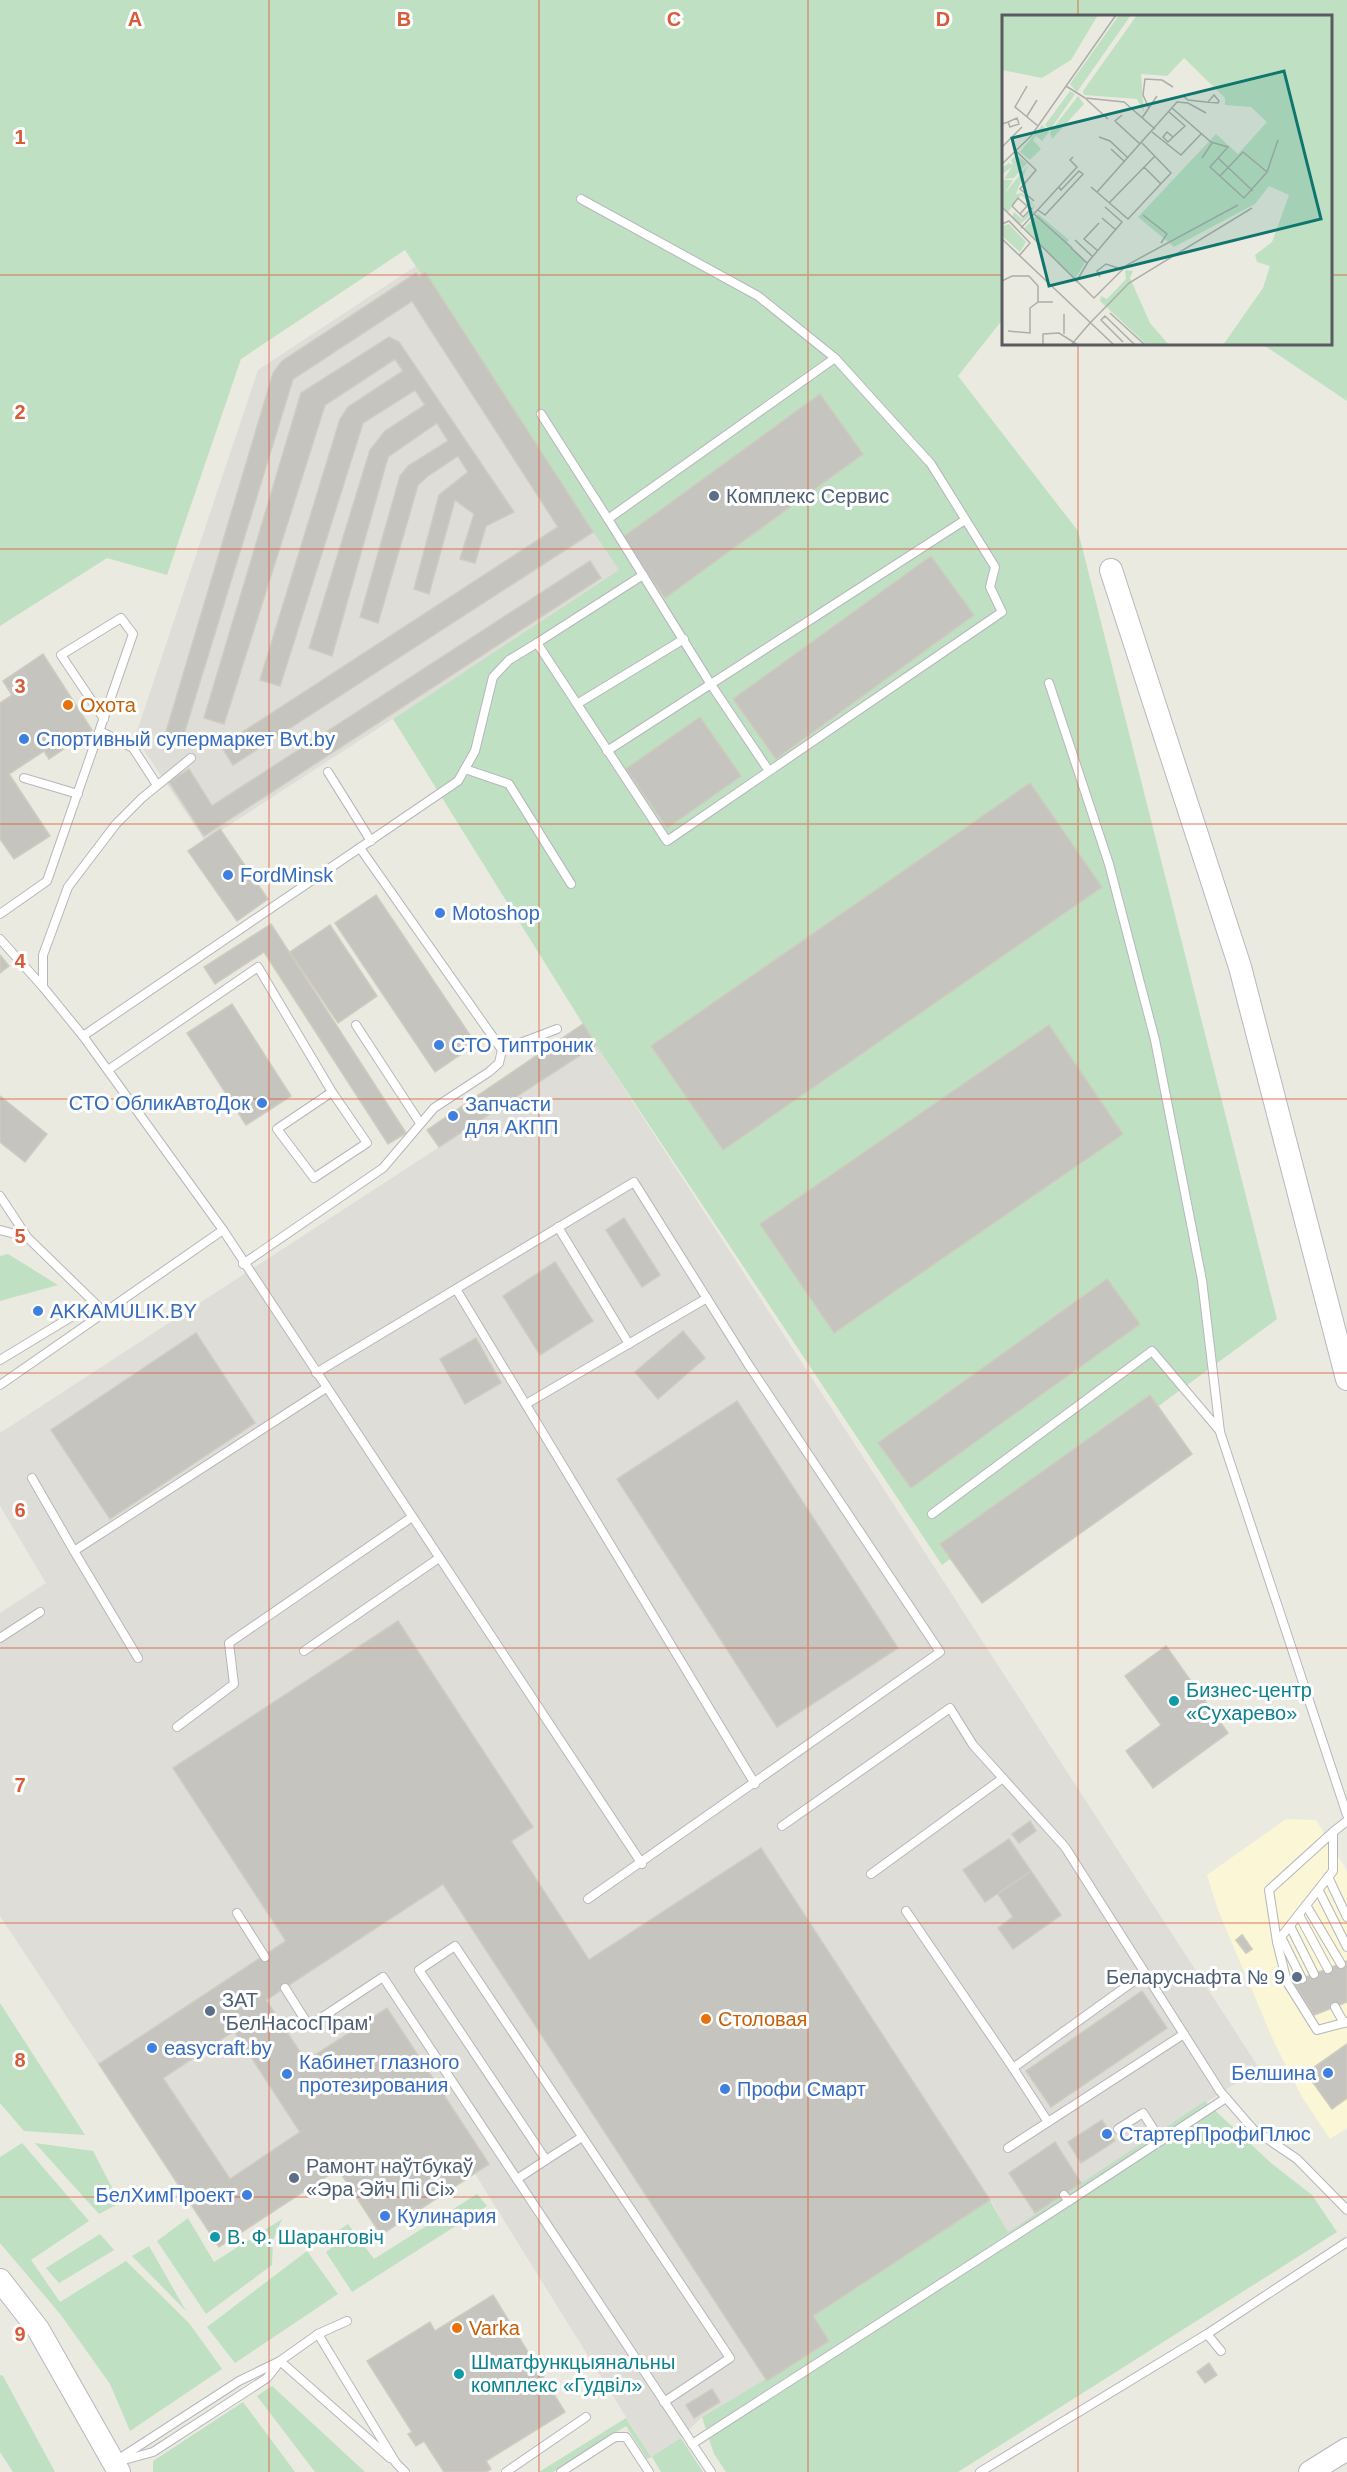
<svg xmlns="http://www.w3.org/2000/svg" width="1347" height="2472" viewBox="0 0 1347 2472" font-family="Arial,sans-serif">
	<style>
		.commercial { fill: #faf6d6 }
		.industrial { fill: #deddd8 }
		.green { fill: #bfe0c3 }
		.building { fill: #c6c4be; stroke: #ceccbf; stroke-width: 1.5; fill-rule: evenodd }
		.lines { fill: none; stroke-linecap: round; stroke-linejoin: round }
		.service-casing { stroke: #b6b7bc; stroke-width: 10 }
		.secondary-casing { stroke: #b6b8be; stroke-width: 24 }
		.service { stroke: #fff; stroke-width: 8 }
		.secondary { stroke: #fff; stroke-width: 22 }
		.grid { fill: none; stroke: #d75c3a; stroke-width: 1.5; stroke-opacity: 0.55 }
		.service-dot { fill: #5c6f8a; stroke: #fff; stroke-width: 2 }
		.food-dot { fill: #e8710a; stroke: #fff; stroke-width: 2 }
		.shop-dot { fill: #3f7fe0; stroke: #fff; stroke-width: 2 }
		.culture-dot { fill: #0f9aa8; stroke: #fff; stroke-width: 2 }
		.labels { text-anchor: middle; stroke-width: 6; stroke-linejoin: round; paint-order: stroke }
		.service-label { font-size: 20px; fill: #4e5e75; stroke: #fff; text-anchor: start }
		.food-label { font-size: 20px; fill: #c56008; stroke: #fff; text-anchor: start }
		.shop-label { font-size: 20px; fill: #366cbe; stroke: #fff; text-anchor: start }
		.culture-label { font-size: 20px; fill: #0d838f; stroke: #fff; text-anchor: start }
		.inset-road { fill: none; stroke: #adada9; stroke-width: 1.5 }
		.view { fill: #0f766e; fill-opacity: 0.15; stroke: #0f766e; stroke-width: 3 }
		.inset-edge { fill: none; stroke: #595b60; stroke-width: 3 }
		.grid-label { font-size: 20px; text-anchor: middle; font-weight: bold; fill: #d75c3a; stroke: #fff; stroke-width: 6; stroke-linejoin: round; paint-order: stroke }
	</style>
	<rect width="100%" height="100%" fill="#ebeae0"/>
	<polygon class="commercial" points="1286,1819 1316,1820 1347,1871 1347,2128 1330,2139 1302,2097 1274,2042 1218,1910 1207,1875"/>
	<g class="industrial">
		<polygon points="416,266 552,470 944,432 500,649 205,841 135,737 258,370"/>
		<polygon points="596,1045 1259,2068 1008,2232 991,2200 813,2316 829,2341 702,2417 681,2438 651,2457 475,2174 381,2235 338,2169 219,2247 0,1916 0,1613 46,1583 0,1506 0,1433"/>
	</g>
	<g class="green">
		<polygon points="0,0 1347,0 1347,401 1262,344 1330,344 1330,16 1004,16 1003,319 958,376 1078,531 1277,1319 942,1565 596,1045 393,719 619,570 405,250 241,359 167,575 107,558 0,626"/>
		<polygon points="8,1254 58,1285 0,1301 0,1256"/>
		<polygon points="0,2003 85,2135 24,2131 0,2103"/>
		<polygon points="1205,2101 1271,2163 1312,2195 1337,2232 958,2472 726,2472 714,2454 702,2417 829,2341 813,2316 990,2200 1008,2232"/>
		<polygon points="22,2143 89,2221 31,2260 60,2302 126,2261 189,2323 222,2369 130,2431 110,2384 61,2315 0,2243 0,2157"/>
		<polygon points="35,2143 93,2151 120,2203 99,2214"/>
		<polygon points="477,2194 487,2206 352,2292 326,2252 341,2241 335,2233 348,2224 374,2259"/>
		<polygon points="188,2218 214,2262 282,2219 273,2240 272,2265 206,2314 157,2241"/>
		<polygon points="100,2234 114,2250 59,2283 46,2268"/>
		<polygon points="149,2246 186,2311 132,2256"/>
		<polygon points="307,2251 338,2294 235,2363 207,2327"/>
		<polygon points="0,2375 3,2376 55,2472 13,2472 0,2452"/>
		<polygon points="272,2386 365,2472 315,2472 257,2396"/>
		<polygon points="243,2402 295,2472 153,2472 153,2461"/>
		<polygon points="626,2418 651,2457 681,2438 703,2472 661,2472 652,2457 647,2459 626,2426 553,2472 539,2472"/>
	</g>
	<g class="building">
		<polygon points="425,272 593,532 233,765 221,746 558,527 412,301 293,379 180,747 163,742 273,373 282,361 416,273 419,277"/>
		<polygon points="389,337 399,342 514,512 486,526 475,563 460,559 474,514 455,500 429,594 414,589 439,495 468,472 458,456 428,476 418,485 378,623 360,617 400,476 408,466 448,441 437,423 388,457 332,656 309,648 370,450 385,431 425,405 415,390 363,423 280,686 260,680 340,419 348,407 403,371 395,359 325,405 224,724 204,718 301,393"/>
		<polygon points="820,394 863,454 665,598 622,538"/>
		<polygon points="931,556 974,615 776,759 733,699"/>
		<polygon points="590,561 601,578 204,836 169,782 189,769 212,806"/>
		<polygon points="43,654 92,730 49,759 44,751 9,774 50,836 14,859 0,839 0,703 12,695 3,681"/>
		<polygon points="700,717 741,776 667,828 626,769"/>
		<polygon points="1030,783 1102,887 723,1150 651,1046"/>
		<polygon points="220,829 268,899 237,921 188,851"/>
		<polygon points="376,895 476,1044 435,1072 335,923"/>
		<polygon points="271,924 406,1133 388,1144 264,952 215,984 204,967"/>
		<polygon points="330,925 377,996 338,1023 290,952"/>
		<polygon points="0,955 9,966 0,973"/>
		<polygon points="232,1004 291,1096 246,1125 187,1033"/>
		<polygon points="583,1024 596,1045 439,1147 427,1130"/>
		<polygon points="1049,1025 1123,1134 834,1333 760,1224"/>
		<polygon points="0,1096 47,1134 25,1162 0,1142"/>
		<polygon points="624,1218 660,1275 642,1287 606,1230"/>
		<polygon points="555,1262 593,1321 540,1355 503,1296"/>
		<polygon points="1107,1279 1140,1324 911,1488 878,1443"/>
		<polygon points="683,1331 705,1358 658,1399 635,1372"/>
		<polygon points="196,1333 255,1423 110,1519 51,1430"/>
		<polygon points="476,1338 501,1383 465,1404 440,1359"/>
		<polygon points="1150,1395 1192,1454 982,1603 940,1544"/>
		<polygon points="737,1401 898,1648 777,1727 617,1479"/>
		<path d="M398 1621 533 1827 511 1841 589 1960 761 1848 990 2200 813 2316 829 2341 767 2381 443 1884 266 2000 306 2061 387 2008 489 2164 381 2235 338 2169 219 2247 99 2064 286 1941 173 1768ZM234 2031 300 2132 230 2179 163 2078Z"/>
		<polygon points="1166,1646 1228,1733 1153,1788 1126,1751 1161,1725 1125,1676"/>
		<polygon points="1030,1821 1036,1831 1019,1843 1012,1834"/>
		<polygon points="1009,1839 1031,1871 985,1902 963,1870"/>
		<polygon points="1031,1871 1061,1915 1013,1949 998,1928 1013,1917 998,1894"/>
		<polygon points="1242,1935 1252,1949 1246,1953 1236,1940"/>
		<polygon points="1242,1935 1252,1949 1246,1953 1236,1940"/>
		<polygon points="1347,1961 1347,2002 1314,2015 1293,1982"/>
		<polygon points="1142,1991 1167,2028 1051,2107 1026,2071"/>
		<polygon points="1347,2044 1347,2098 1332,2109 1306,2073"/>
		<polygon points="1102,2120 1115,2141 1081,2163 1068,2142"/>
		<polygon points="1055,2142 1081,2183 1035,2213 1009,2173"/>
		<polygon points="493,2295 565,2412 486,2461 491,2469 486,2472 444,2472 424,2441 416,2446 408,2434 412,2432 367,2361 430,2322 435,2331"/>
		<polygon points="1209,2363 1217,2375 1205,2383 1197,2372"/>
		<polygon points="712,2389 720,2402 694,2418 686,2405"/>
	</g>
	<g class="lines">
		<defs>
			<g id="service">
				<polyline points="541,414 608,519"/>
				<polyline points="537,643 643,575"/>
				<polyline points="1049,683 1109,864 1155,1040 1202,1280 1220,1432 1347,1815"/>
				<polyline points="577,704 684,639"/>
				<polyline points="100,731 133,748 157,785"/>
				<polyline points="607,751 965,520"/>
				<polyline points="191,758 142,798 116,824 68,887 43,955 43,987 83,1036 223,1230 642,1864"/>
				<polyline points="465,769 509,784 571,884"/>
				<polyline points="769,771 710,683 608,519 835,358"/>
				<polyline points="328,772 371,841"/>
				<polyline points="24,778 78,794"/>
				<polyline points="0,914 47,881 133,634 121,618 61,655 104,719"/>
				<polyline points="0,939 43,987"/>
				<polyline points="356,1025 420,1123"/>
				<polyline points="83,1036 458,781 475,751 493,677 509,660 537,643 667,841 1002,612 990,587 995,567 931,464 835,358 758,296 581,199"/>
				<polyline points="502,1050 557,1029"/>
				<polyline points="108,1070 258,967 332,1092 277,1129 314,1178 367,1143 332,1092"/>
				<polyline points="0,1196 27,1237 105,1313"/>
				<polyline points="558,1227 629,1344"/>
				<polyline points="0,1230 27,1237"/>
				<polyline points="243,1264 383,1168 434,1108 489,1072 499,1063 502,1050 360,848"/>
				<polyline points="456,1289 755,1784"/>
				<polyline points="0,1360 94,1303"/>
				<polyline points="316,1373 634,1182 748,1364 940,1652 588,1899"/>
				<polyline points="0,1385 223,1230"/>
				<polyline points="526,1404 707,1298"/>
				<polyline points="32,1478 74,1551 326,1388"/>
				<polyline points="932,1514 1152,1351 1220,1431"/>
				<polyline points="74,1551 138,1658"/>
				<polyline points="0,1638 40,1612"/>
				<polyline points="304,1651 439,1558"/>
				<polyline points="177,1727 234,1684 229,1643 412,1517"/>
				<polyline points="1347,1821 1333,1832 1333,1871 1277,1942 1287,1982 1317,2030 1347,2022"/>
				<polyline points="782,1826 950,1708 973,1745 1065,1847 1220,2091 1253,2129 1297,2159 1347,2210"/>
				<polyline points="871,1874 1003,1778"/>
				<polyline points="1328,1877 1347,1917"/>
				<polyline points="1319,1891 1347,1947"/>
				<polyline points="1306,1905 1341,1964"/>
				<polyline points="906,1911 1013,2068 1145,1973"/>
				<polyline points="237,1913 265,1957"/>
				<polyline points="1299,1915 1328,1969"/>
				<polyline points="1290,1926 1314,1974"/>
				<polyline points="1281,1937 1302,1979"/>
				<polyline points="1277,1942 1269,1890 1333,1832"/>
				<polyline points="285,1988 309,2026 383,1977 711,2472"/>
				<polyline points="1335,2007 1344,2023"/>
				<polyline points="1013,2068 1048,2122"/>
				<polyline points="1118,2129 1143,2113 1161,2141"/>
				<polyline points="1008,2148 1184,2034"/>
				<polyline points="546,2160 582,2137"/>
				<polyline points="517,2179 546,2160 419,1970 455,1946 730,2358 664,2402"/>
				<polyline points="1069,2201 1226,2098"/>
				<polyline points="318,2334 347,2321"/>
				<polyline points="1207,2334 1221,2351"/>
				<polyline points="280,2361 390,2458"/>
				<polyline points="692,2444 1069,2201 1064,2195"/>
				<polyline points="120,2461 153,2452 267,2378 278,2364"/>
				<polyline points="114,2462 239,2381 280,2361 318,2334 396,2463 405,2472"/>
				<polyline points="506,2472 586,2417"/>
				<polyline points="561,2472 615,2437 626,2437 649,2472"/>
				<polyline points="980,2472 1207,2334 1347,2242"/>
			</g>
			<g id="secondary">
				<polyline points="1111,570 1240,967 1347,1379"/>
				<polyline points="0,2280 38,2329 119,2472"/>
				<polyline points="1310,2472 1347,2449"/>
			</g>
		</defs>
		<use href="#service" class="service-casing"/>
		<use href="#secondary" class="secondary-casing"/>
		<use href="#service" class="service"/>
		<use href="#secondary" class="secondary"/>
	</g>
	<path class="grid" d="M269 0V2472M539 0V2472M808 0V2472M1078 0V16M0 275H1004M1330 275H1347M1078 344V2472M0 549H1347M0 824H1347M0 1099H1347M0 1373H1347M0 1648H1347M0 1923H1347M0 2197H1347"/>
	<g class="service-dot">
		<circle cx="714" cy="496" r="6"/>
		<circle cx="1297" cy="1977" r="6"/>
		<circle cx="210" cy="2011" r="6"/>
		<circle cx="294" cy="2178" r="6"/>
	</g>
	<g class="food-dot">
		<circle cx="68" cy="705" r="6"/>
		<circle cx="706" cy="2019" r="6"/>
		<circle cx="457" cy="2328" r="6"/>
	</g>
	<g class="shop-dot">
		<circle cx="24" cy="739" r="6"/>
		<circle cx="228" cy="875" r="6"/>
		<circle cx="440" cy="913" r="6"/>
		<circle cx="439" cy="1045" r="6"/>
		<circle cx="262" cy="1103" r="6"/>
		<circle cx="453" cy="1116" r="6"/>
		<circle cx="38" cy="1311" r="6"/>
		<circle cx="152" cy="2048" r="6"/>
		<circle cx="1328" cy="2073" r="6"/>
		<circle cx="287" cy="2074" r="6"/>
		<circle cx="725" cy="2089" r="6"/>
		<circle cx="1107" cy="2134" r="6"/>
		<circle cx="247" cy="2195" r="6"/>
		<circle cx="385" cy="2216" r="6"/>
	</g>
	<g class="culture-dot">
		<circle cx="1174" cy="1701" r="6"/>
		<circle cx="215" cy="2237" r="6"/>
		<circle cx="459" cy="2374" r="6"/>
	</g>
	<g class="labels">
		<g class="service-label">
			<text x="726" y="503">Комплекс Сервис</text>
			<text x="1285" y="1984" text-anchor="end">Беларуснафта № 9</text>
			<text x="222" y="2007">ЗАТ<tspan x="222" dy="23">'БелНасосПрам'</tspan></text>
			<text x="306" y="2173">Рамонт наўтбукаў<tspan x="306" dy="23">«Эра Эйч Пі Сі»</tspan></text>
		</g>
		<g class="food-label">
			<text x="80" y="712">Охота</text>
			<text x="718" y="2026">Столовая</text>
			<text x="469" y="2335">Varka</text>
		</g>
		<g class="shop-label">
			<text x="36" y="746">Спортивный супермаркет Bvt.by</text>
			<text x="240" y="882">FordMinsk</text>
			<text x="452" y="920">Motoshop</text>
			<text x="451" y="1052">СТО Типтроник</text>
			<text x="250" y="1110" text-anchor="end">СТО ОбликАвтоДок</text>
			<text x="465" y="1111">Запчасти<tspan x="465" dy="23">для АКПП</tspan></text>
			<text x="50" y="1318">AKKAMULIK.BY</text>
			<text x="164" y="2055">easycraft.by</text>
			<text x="299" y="2069">Кабинет глазного<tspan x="299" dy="23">протезирования</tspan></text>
			<text x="1316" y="2080" text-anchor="end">Белшина</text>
			<text x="737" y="2096">Профи Смарт</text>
			<text x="1119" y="2141">СтартерПрофиПлюс</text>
			<text x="235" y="2202" text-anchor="end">БелХимПроект</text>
			<text x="397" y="2223">Кулинария</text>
		</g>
		<g class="culture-label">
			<text x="1186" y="1697">Бизнес-центр<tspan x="1186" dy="23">«Сухарево»</tspan></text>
			<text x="227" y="2244">В. Ф. Шаранговіч</text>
			<text x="471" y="2369">Шматфункцыянальны<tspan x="471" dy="23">комплекс «Гудвіл»</tspan></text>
		</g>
	</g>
	<g transform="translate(1002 15)">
		<rect width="330" height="330" fill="#ebeae0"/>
		<path d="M0 0H96L69 45 40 63 0 55ZM117 0H129L75 77 68 69ZM135 0H330V330H221L261 273 268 251 255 247 253 240 270 227 287 180 267 171 253 189 172 232 136 202 214 119 236 139 265 107 249 92 223 90V83L182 43 165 61 139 59 142 97 135 84 82 80 81 76ZM68 76 73 79 48 115 43 110ZM76 81 82 89 50 124 48 117ZM40 110 47 117 40 126 34 121 31 125 39 134 28 145 18 137ZM14 140 25 148 12 163 2 164 10 152 0 159V153L7 148 11 150 9 145ZM26 150 14 179 20 178 33 191 30 195 33 197 17 210 10 202 12 197 20 204 32 191 19 180 6 197 0 191 1 165H11L2 179ZM36 199 67 225 65 227 84 246 73 264 22 213ZM7 209 24 227 18 237 0 221V211ZM123 255 131 256 128 263 148 308 167 330H145L98 286 99 281 105 284 124 264Z" fill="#bfe0c3"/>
		<path class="inset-road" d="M25 71 13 92 36 111M64 71 83 83 122 87 153 114M181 81 186 85 204 87 216 88 217 86 212 80 206 87M84 84 106 104M147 93 141 80 143 64 160 65 171 72M170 93 209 127 226 132 208 152 242 183 265 157 276 125M167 97 183 111 171 122 165 117 161 122 166 127 171 122M120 100 113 106 138 129M25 101 35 85M140 103 155 81M0 109 6 107 15 103 17 109 8 112 6 107M150 117 179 140 199 119M97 122 108 126 126 143M0 132 20 112M109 134 123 147M14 136 34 155 18 174 32 186M200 143 210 128M216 143 251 176M0 149 29 121 114 0M142 152 159 169M218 161 241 137 265 157M89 172 126 204 169 158 140 128M95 177 175 87 186 88 204 98M107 188 153 141M10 191 16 183 25 191 18 199M10 191 21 202 30 193M0 192 92 283 125 250 236 190M36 195 43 200 81 159 77 156 59 175 57 172M32 199 70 233M141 200 165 219 159 228M100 203 114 215M0 209 7 206 28 228 17 241M19 213 75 152 68 145 71 142M0 224 112 330M73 225 91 242M69 233 85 248M96 236 82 224 97 208M98 262 95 256 104 249 119 254M0 266 10 261H27L36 271V287M74 267 86 247 120 207 103 192M0 286V266M108 298 143 330M88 308 127 268 250 193M6 316 28 318V293L36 287H51M62 319V299M121 327 99 305 103 301 133 330M41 330V319L57 318 76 330M69 330 88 308"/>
		<path class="view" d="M282 56 319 204 47 271 10 123Z"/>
		<rect width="330" height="330" class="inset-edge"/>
	</g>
	<g class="grid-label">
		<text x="135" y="26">A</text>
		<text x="404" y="26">B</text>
		<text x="674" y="26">C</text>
		<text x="943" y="26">D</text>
		<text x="20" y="144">1</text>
		<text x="20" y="419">2</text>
		<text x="20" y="693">3</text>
		<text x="20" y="968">4</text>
		<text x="20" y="1243">5</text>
		<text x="20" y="1517">6</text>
		<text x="20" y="1792">7</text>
		<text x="20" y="2067">8</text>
		<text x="20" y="2341">9</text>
	</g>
</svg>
